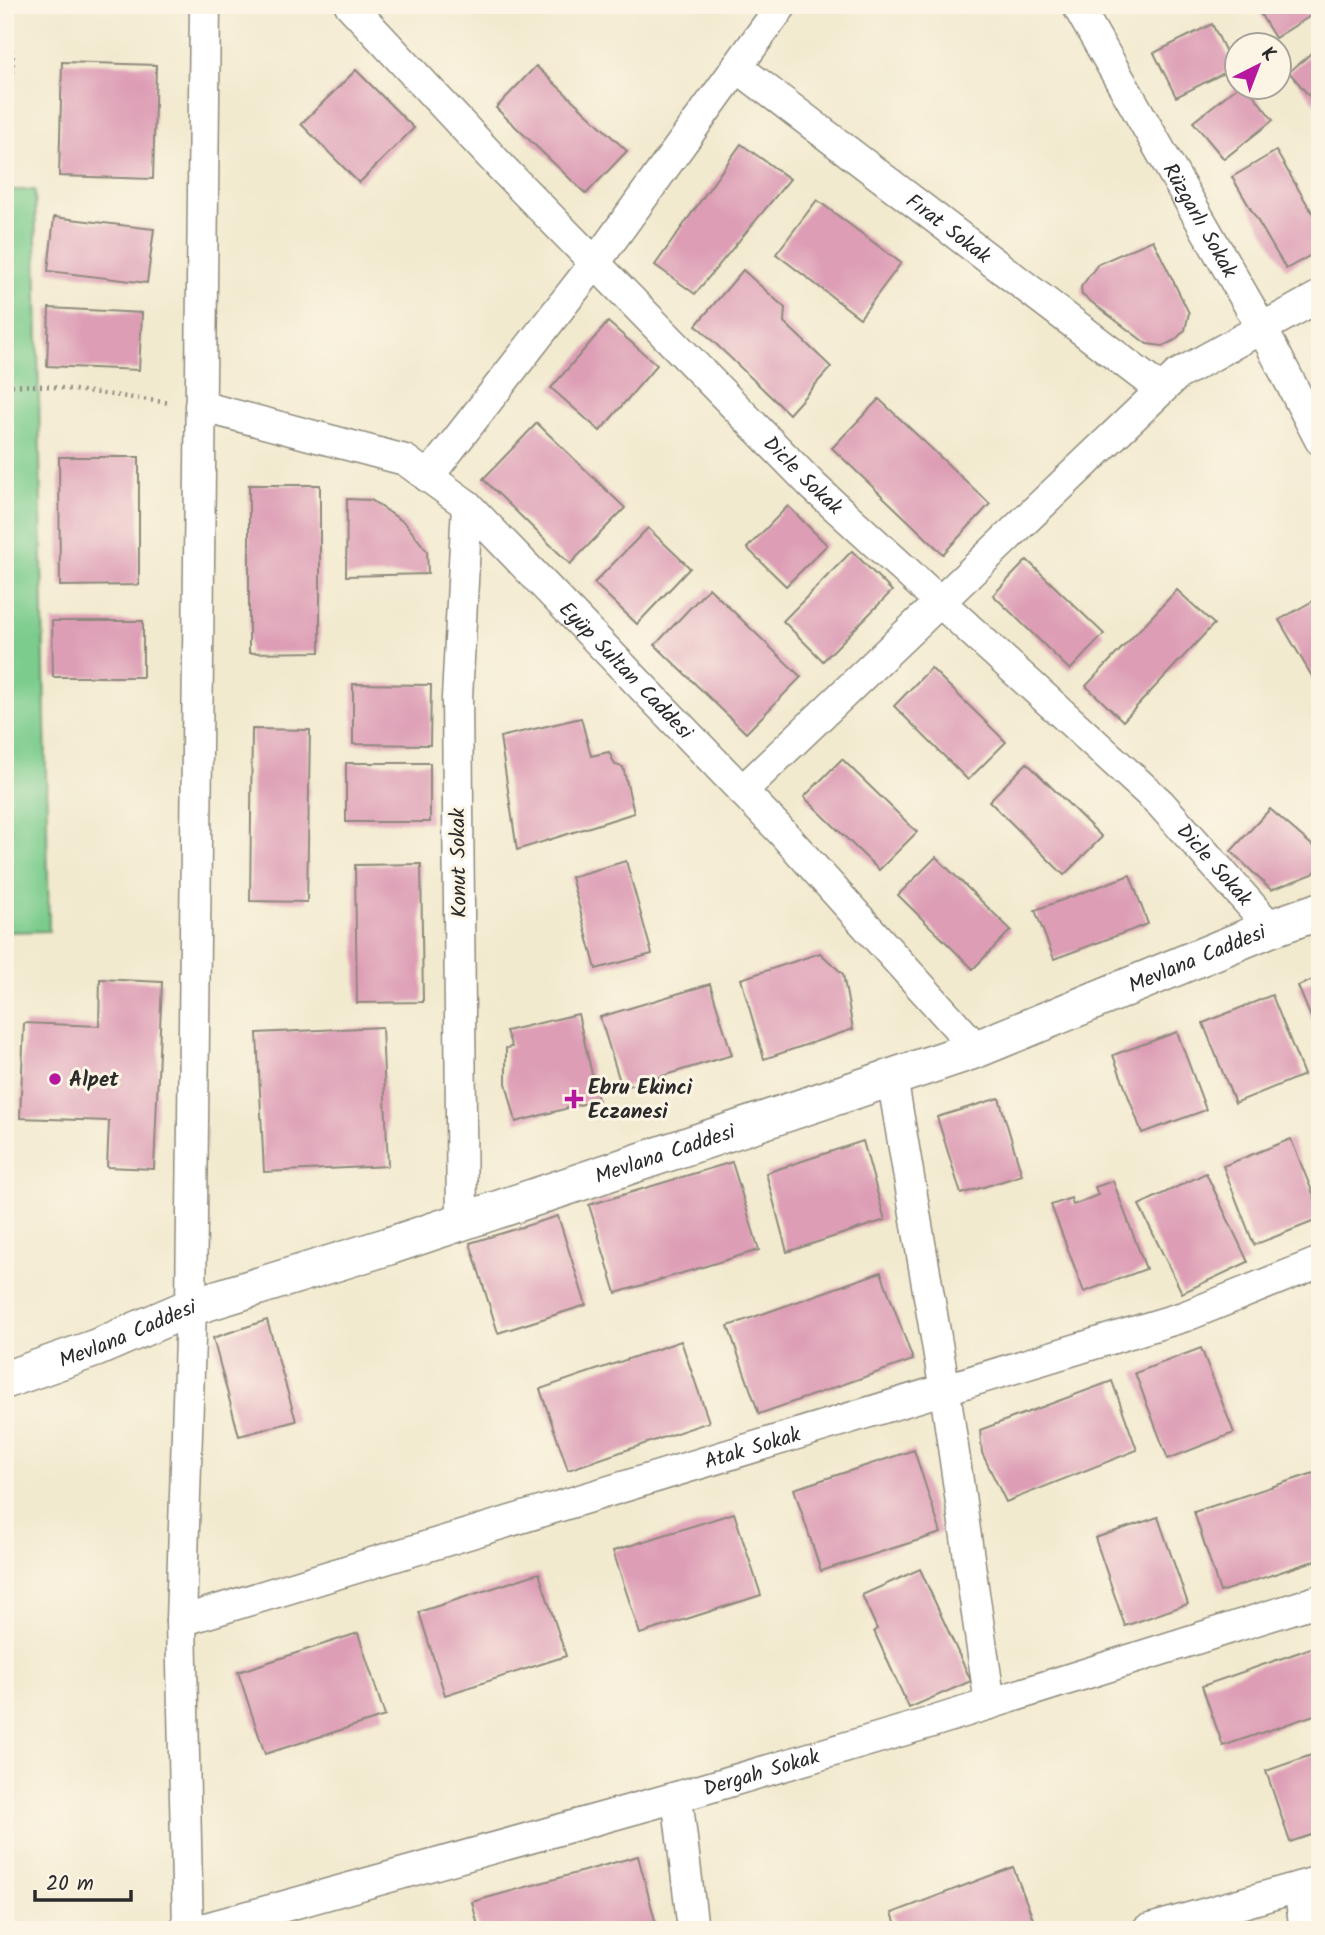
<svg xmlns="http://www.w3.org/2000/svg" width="1325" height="1935" viewBox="0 0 1325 1935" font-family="Kalam,sans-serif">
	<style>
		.green { fill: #7bcc8d; stroke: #537c5c; stroke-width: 2 }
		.building { fill: #dd9db5 }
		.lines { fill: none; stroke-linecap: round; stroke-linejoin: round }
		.minor-casing { stroke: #8e8a7d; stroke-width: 33 }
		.tertiary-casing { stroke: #8e8a7d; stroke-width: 40 }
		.path { stroke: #8e8a7d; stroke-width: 4.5; stroke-dasharray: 2 5; stroke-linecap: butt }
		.minor { stroke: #fff; stroke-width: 30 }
		.tertiary { stroke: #fff; stroke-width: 37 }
		.poi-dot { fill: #b5179e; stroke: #fcf5e5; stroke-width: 2.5 }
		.labels { text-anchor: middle; stroke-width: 6; stroke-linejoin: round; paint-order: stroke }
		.street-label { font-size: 21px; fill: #2b2b2b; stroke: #fcf5e5 }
		.poi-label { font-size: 21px; font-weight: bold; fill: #2b2b2b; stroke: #fcf5e5; text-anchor: start }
	</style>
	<rect width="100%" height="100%" fill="#fcf5e5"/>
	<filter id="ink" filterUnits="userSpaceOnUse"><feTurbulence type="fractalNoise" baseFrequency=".0143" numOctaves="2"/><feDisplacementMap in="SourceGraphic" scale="14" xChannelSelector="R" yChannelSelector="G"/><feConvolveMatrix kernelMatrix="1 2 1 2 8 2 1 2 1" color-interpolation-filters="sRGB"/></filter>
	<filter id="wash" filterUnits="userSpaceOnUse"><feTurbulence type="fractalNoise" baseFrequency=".00686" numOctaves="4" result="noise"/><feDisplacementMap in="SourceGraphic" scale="28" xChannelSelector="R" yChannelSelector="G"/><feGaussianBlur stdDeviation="1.57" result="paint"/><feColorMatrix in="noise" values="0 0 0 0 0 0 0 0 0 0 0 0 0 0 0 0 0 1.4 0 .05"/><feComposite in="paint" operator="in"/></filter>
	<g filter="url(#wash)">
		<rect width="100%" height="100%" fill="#f2eacf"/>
		<polygon class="green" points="5,190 35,190 49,931 5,932"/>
		<g id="blocks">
			<g class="building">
				<polygon points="1255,5 1320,5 1320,10 1275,38"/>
				<polygon points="1212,24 1234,68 1176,97 1154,53"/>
				<polygon points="1320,46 1320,109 1289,72"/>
				<polygon points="62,62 156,65 153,179 59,176"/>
				<polygon points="536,66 627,151 586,194 496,108"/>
				<polygon points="356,70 414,128 359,183 301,124"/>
				<polygon points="1238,86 1248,88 1273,120 1224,159 1193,122"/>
				<polygon points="741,144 790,179 695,294 655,265"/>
				<polygon points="1276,151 1320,226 1320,250 1286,269 1232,177"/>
				<polygon points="817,200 901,263 860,318 776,254"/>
				<polygon points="54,217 154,229 147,283 48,271"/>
				<polygon points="1153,240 1189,313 1185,330 1175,340 1163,346 1147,344 1082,295 1081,287 1098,264"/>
				<polygon points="743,270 785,308 784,322 831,367 789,414 696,325"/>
				<polygon points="49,308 142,313 139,370 47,366"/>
				<polygon points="608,322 657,365 600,431 551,388"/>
				<polygon points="879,399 990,504 943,554 832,448"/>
				<polygon points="537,423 625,508 570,564 483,479"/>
				<polygon points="59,457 139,457 139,585 60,586"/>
				<polygon points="249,485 320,485 320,652 249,653"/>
				<polygon points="347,499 371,500 405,523 427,551 428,574 346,576"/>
				<polygon points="788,506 827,545 786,586 747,548"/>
				<polygon points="648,528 690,568 637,624 594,583"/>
				<polygon points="852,551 892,591 823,661 783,621"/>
				<polygon points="1027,560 1104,634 1070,670 993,595"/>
				<polygon points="709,588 801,677 746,733 655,645"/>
				<polygon points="1177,590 1214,624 1123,721 1086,686"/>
				<polygon points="1320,597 1320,690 1279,620"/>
				<polygon points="52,621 143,621 143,677 53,677"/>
				<polygon points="931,668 1006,742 968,780 894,706"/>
				<polygon points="353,684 431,685 430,745 353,744"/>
				<polygon points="581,718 591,756 609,752 615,765 623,767 634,813 517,850 500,737"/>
				<polygon points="252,729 310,730 307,902 250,901"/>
				<polygon points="842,759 917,832 879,870 804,797"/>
				<rect x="346" y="763" width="84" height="59"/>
				<polygon points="1027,763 1102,837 1064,875 989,801"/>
				<polygon points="1270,809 1320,852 1320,866 1313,874 1271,890 1231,851"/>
				<polygon points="936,857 1011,930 973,969 898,895"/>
				<polygon points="626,861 652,954 596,969 571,877"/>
				<polygon points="421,864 423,1002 357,1003 355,865"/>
				<polygon points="1130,875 1148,924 1054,959 1035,910"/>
				<polygon points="820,953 843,974 853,1029 764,1059 741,979"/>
				<polygon points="1320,977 1320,1039 1298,986"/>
				<polygon points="100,979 162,982 154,1169 107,1167 109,1121 20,1118 24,1023 99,1026"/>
				<polygon points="710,984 732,1055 622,1088 600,1017"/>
				<polygon points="1272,995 1304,1075 1235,1103 1203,1023"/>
				<polygon points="578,1014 598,1100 516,1122 506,1083 506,1048 512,1047 506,1031"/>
				<polygon points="382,1027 388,1166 264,1172 257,1033"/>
				<polygon points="1177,1032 1206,1110 1142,1133 1113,1055"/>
				<polygon points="999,1098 1022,1175 961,1194 937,1117"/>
				<polygon points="1291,1139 1320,1211 1320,1219 1254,1245 1223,1166"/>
				<polygon points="863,1141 885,1220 787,1252 766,1173"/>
				<polygon points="732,1162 759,1250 616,1293 589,1205"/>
				<polygon points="1206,1173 1248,1262 1182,1293 1139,1205"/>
				<polygon points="1113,1181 1146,1269 1084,1292 1051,1205 1071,1198 1073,1205 1098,1195 1095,1187"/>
				<polygon points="558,1216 586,1305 498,1333 470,1243"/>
				<polygon points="881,1272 913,1360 759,1414 728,1326"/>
				<polygon points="267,1320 296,1421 239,1436 213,1338"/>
				<polygon points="681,1341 709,1422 568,1470 540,1389"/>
				<polygon points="1201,1348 1234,1433 1168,1459 1135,1373"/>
				<polygon points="1112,1381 1137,1450 1006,1502 982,1453 980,1430"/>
				<polygon points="914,1450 941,1533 821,1571 794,1489"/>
				<polygon points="1320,1471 1320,1559 1220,1592 1194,1512"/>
				<polygon points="734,1513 761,1595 640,1634 613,1551"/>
				<polygon points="1158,1517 1188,1604 1125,1626 1095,1538"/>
				<polygon points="920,1569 971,1681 909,1708 874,1631 877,1629 862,1595"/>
				<polygon points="539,1573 566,1656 445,1695 419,1612"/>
				<polygon points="358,1633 385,1716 265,1754 238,1672"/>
				<polygon points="1320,1645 1320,1713 1223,1746 1202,1686"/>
				<polygon points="1320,1752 1320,1832 1290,1842 1266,1771"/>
				<polygon points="638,1856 656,1924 636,1930 479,1930 472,1902"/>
				<polygon points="1013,1867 1036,1927 1028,1930 898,1930 892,1913"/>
			</g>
		</g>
	</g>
	<g filter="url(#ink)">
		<use href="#blocks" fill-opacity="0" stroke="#8e8a7d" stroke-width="2"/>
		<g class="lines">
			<defs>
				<g id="minor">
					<path id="s1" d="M350 5 502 168 814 487 1160 803 1271 928"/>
					<path id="s2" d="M1077 5 1262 328 1320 440"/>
					<path id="s3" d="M737 67 1161 390"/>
					<path id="s4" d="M200 406 405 460 467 505 780 830 977 1049"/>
					<polyline points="428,477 595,263 782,5"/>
					<polyline points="742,791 1177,375 1320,296"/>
					<polyline points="892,1077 945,1391 990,1704"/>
					<polyline points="462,1222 457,698 467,505"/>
					<path id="s5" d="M181 1621 1186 1316 1320 1262"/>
					<polyline points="677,1797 693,1930"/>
					<polyline points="1299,1887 1305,1930"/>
					<polyline points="188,1930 181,1621 191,1307 205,5"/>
					<path id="s6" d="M199 1930 677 1797 932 1722 1320 1600"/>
					<polyline points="1147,1930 1320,1881"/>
				</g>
				<g id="tertiary">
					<path id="s7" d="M5 1380 96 1348 191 1307 389 1246 977 1049 1271 928 1320 911"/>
				</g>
			</defs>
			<use href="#minor" class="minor-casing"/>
			<use href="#tertiary" class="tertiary-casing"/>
			<g class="path">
				<polyline points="5,15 13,59 5,163"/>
				<polyline points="5,385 46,386 171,403"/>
			</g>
			<use href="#minor" class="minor"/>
			<use href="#tertiary" class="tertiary"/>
		</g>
	</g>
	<g class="poi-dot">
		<circle cx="55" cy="1079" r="7"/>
		<path d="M570.5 1088.5h7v7h7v7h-7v7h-7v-7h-7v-7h7z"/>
	</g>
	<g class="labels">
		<g class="street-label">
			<text dy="7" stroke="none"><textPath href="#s2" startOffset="248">Rüzgarlı Sokak</textPath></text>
			<text dy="7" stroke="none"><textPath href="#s3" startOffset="266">Fırat Sokak</textPath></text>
			<text dy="7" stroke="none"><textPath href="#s1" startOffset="653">Dicle Sokak</textPath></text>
			<text dy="7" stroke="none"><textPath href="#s4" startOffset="518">Eyüp Sultan Caddesi</textPath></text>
			<text transform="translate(458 863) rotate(-91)" y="7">Konut Sokak</text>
			<text dy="7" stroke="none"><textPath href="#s1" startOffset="1220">Dicle Sokak</textPath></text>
			<text dy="7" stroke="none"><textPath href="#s7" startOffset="1265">Mevlana Caddesi</textPath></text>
			<text dy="7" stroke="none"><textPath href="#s7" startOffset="698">Mevlana Caddesi</textPath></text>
			<text dy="7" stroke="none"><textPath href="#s7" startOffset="131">Mevlana Caddesi</textPath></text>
			<text dy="7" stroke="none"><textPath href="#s5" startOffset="597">Atak Sokak</textPath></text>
			<text dy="7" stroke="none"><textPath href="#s6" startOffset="584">Dergah Sokak</textPath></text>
		</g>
		<g class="poi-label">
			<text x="69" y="1086">Alpet</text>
			<text x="588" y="1094">Ebru Ekinci<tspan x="588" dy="24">Eczanesi</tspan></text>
		</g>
	</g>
	<rect width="1325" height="1935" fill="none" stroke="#fcf5e5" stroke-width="28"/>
	<g transform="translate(1258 66) rotate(42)"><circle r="33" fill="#fcf5e5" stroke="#a8a49b" stroke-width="2"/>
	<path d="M0-5L12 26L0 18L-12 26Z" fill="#b5179e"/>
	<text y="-10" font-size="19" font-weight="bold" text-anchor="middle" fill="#2b2b2b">K</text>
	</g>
	<path d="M35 1890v10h96v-10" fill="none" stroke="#2b2b2b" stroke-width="3.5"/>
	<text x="46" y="1890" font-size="21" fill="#2b2b2b" stroke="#fcf5e5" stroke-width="5" paint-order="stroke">20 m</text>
</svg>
